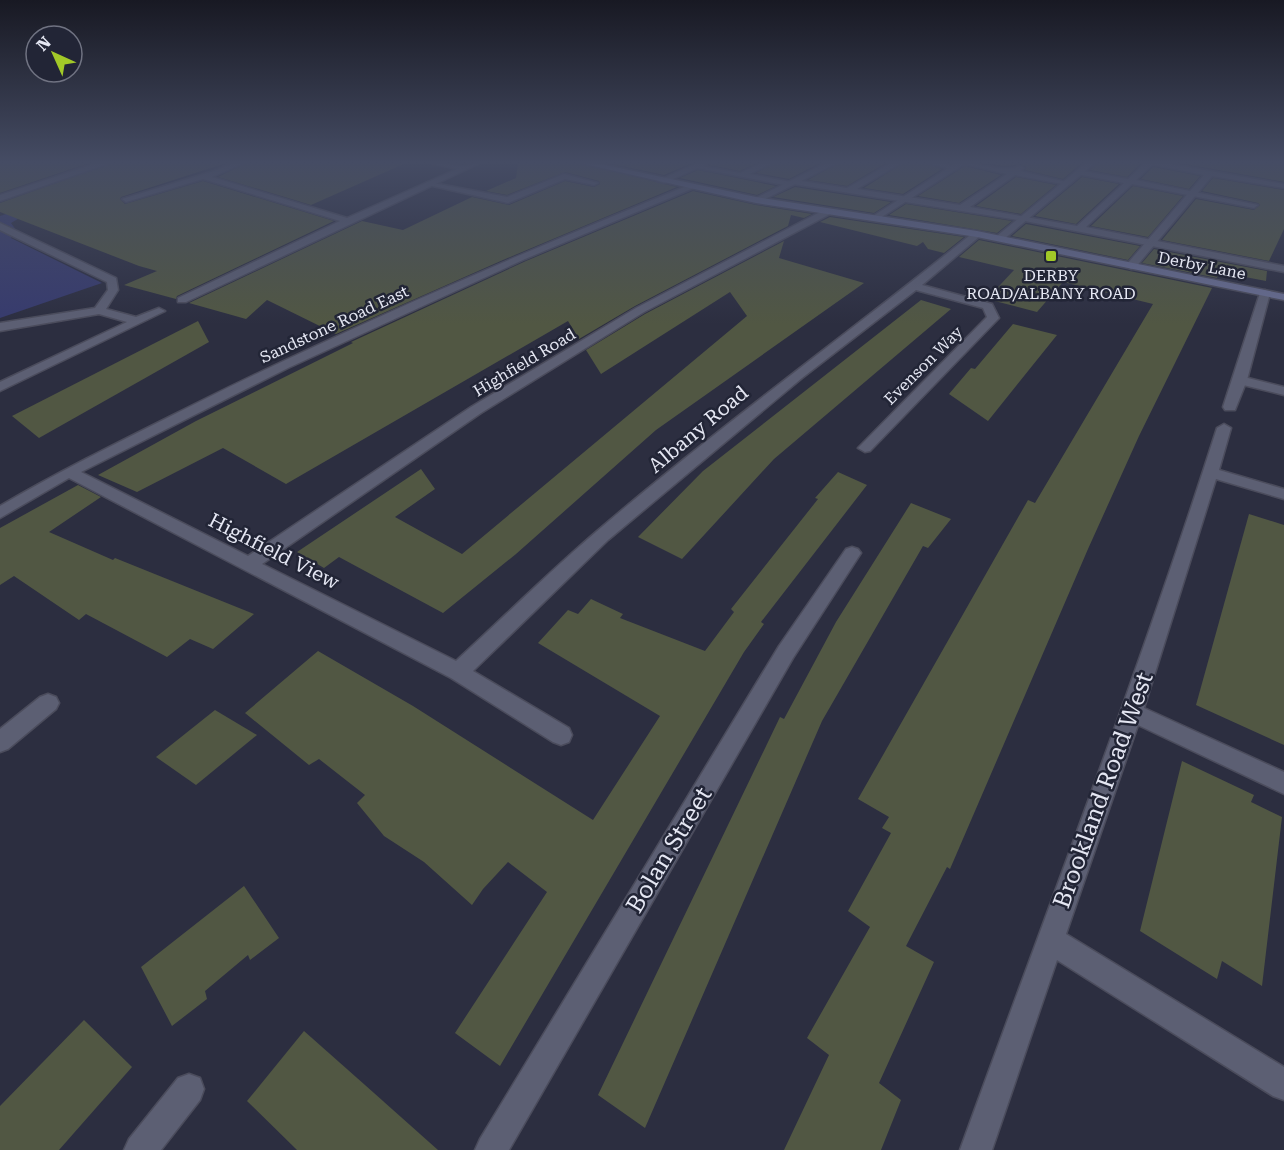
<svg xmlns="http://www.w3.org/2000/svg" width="1284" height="1150" viewBox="0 0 1284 1150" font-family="'Roboto Serif',serif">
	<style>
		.green { fill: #373b6e }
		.building { fill: #515743 }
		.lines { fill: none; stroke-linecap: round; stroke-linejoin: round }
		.lane-casing { stroke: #4b4c5c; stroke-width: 3 }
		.street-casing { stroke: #4b4c5c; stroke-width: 3 }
		.secondary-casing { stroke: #4b4c5c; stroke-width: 3 }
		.lane { fill: #5c5f73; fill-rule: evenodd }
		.street { fill: #5c5f73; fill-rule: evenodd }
		.secondary { fill: #696e92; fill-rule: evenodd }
		.poi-dot { fill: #a2c928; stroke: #222536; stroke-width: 2 }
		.labels { text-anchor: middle; stroke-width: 5; stroke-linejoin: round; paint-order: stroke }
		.far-street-label { font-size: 16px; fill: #e5e7f3; stroke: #222536 }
		.far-poi-label { font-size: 16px; fill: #e5e7f3; stroke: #222536 }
		.street-label { font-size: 20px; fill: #e5e7f3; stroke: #222536 }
		.near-street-label { font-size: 24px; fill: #e5e7f3; stroke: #222536 }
	</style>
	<rect width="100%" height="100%" fill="#2c2e40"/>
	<polygon class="green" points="51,199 11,223 16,230 11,238 102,283 0,318 0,216"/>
	<g class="building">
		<polygon points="0,163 89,163 0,193"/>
		<polygon points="112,163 226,163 121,197 120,199 125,204 203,181 334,221 177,296 176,299 124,285 157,271 139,266 0,212 0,203"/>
		<polygon points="246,163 406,163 311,205 218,177"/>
		<polygon points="518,163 578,163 677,187 503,260 336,334 267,300 246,319 189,303 362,221 403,230 472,197 509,205 565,181 594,187 600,184 599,181 565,172 507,195 486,191 516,178"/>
		<polygon points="608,163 692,163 664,175"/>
		<polygon points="711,163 756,163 740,171 710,165"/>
		<polygon points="775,163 820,163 789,179 756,173"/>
		<polygon points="839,163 886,163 847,186 808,180"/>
		<polygon points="903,163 925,163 942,169 903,194 864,188"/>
		<polygon points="982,163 1082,163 1063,179 1025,170 1026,167 1021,164 1006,166"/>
		<polygon points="1097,163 1141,163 1127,177 1090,170"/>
		<polygon points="1180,163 1284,163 1284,182"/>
		<polygon points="965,166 1001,175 959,203 918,196"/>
		<polygon points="1153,167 1200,176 1189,189 1141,179"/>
		<polygon points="698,170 776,186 757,195 680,178"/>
		<polygon points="1016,177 1056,185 1021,214 976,206"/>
		<polygon points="1082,177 1119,184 1076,224 1035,216"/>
		<polygon points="1213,178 1284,190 1284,229 1269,261 1162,240 1196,199 1254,210 1260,205 1258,203 1202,191"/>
		<polygon points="1133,186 1183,196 1148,237 1091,226"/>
		<polygon points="795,187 891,202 874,213 773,197"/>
		<polygon points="693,191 756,205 812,214 804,218 791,215 788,226 635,306 579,339 568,321 286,484 223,448 137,492 98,475 196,421 353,343 351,342 526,261"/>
		<polygon points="906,204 1012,221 997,233 889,215"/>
		<polygon points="830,217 964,237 944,253 928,249 923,242 917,246 820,222"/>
		<polygon points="1026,224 1140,246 1128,260 1012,236"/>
		<polygon points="979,240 1212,288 1139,436 1088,549 950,869 947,867 906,946 934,962 879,1083 901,1100 881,1150 784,1150 829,1055 807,1038 870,927 848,911 891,833 882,828 889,817 858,799 1028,500 1035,503 1153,304 1063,282 1037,312 987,299 1014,270 959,257"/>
		<polygon points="784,241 779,258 864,283 656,430 516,554 443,613 339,557 324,568 297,552 421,469 435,489 395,517 462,554 747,316 730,292 601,374 586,350 645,314"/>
		<polygon points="1154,249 1267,271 1266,281 1219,272 1217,278 1142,263"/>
		<polygon points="921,300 951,309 774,459 682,559 638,537 703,471"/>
		<polygon points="198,321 209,342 39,438 12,416"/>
		<polygon points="1013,324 1057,335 988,421 949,394 971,368 975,369"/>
		<polygon points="838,472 867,485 761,622 764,624 744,652 500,1066 455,1033 547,892 508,862 483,889 472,905 424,862 384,836 357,803 365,795 319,759 309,765 245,713 318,651 413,706 593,820 660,716 538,643 568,610 578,614 591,599 623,614 620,618 705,651 734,612 731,609 818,499 815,498"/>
		<polygon points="78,485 101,497 49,532 113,560 115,558 254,614 213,649 190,639 167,657 86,614 79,620 14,576 0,585 0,528"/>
		<polygon points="911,503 951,519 928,548 923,546 822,721 645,1128 598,1095 780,717 784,719 836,622"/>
		<polygon points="1249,514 1284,525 1284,745 1196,705"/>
		<polygon points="215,710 257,735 196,785 156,757"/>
		<polygon points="1182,761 1254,795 1251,802 1282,817 1262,986 1222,961 1217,979 1140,931"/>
		<polygon points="244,886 279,938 250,960 248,955 205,991 207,999 172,1026 141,967"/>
		<polygon points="84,1020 132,1067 59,1150 0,1150 0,1106"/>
		<polygon points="304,1031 365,1085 438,1150 297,1150 247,1101"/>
	</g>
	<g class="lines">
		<defs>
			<g id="lane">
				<path d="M762 163H773L749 174 791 182 795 180 847 188 891 163H901L857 189 960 205 1007 174 961 163C980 163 1003 173 1020 166L1024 168 1020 171 1071 183 1067 185 1015 175 970 207 1077 226 1124 183 1077 174V170L1128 179 1145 163H1154L1136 180 1258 205 1254 208 1132 184 1086 227 1284 266V272L1025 221 793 184 789 186 692 167 696 165 740 173Z"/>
				<polygon points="927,163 943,163 959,168 955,170"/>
				<polygon points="564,174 598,183 594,185 565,179 508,203 424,184 428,182 507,197"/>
				<polygon points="1240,376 1284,387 1284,395 1235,383 1233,380 1235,377"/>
			</g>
			<g id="street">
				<polygon points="97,163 110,163 0,201 0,195"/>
				<polygon points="233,163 244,163 212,177 347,218 457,169 431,163 464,166 480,163 186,302 178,302 178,298 340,221 203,179 126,202 122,199 214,171"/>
				<polygon points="698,163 709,163 664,183 657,181"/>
				<polygon points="826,163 837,163 759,202 752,200"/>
				<polygon points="956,163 966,163 877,220 870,218"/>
				<polygon points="1086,163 1095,163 1003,240 997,240 997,236"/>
				<polygon points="1146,163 1165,163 1284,184 1284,188 1212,176 1135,268 1131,269 1126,266 1127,264 1204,175"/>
				<path d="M689 185 696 187 525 259 288 368 81 472 248 556 471 407 636 308 824 210H830V214L644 312 481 413 262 564 456 661C503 618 548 573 596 532 718 427 849 333 974 232H980V236L922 285 992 304 999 318 870 451 865 452 858 448 987 317 983 308 916 290 802 378 608 540 473 671 569 728 572 735 569 742 561 745 553 742 451 678 69 478 0 518V506C65 468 133 435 201 401 360 322 524 252 689 185Z"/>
				<polygon points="0,223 116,278 118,290 106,309 136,317 159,308 165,311 0,391 0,382 127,322 99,314 0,331 0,323 95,308 108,290 107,282 0,230"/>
				<polygon points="1265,290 1270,293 1247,380 1235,410 1225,410 1223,407 1260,293"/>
				<path d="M1224 424 1231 428 1219 470 1284 489V499L1216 479 1144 708 1284 772V794L1138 725 1066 934 1284 1067V1100L1273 1096 1057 960 992 1150H960C1047 910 1139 673 1217 428Z"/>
				<polygon points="852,547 858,549 861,553 793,658 509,1150 475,1150 480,1139 779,646 846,549"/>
				<polygon points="48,694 56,697 59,703 56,709 8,749 0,752 0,729 40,697"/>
				<polygon points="189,1074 200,1078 204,1089 200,1100 161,1150 124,1150 129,1139 178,1078"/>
			</g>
			<polygon id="secondary" points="580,163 596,163 756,197 977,231 1284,294 1284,300 977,237 756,203"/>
		</defs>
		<use href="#lane" class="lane-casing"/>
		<use href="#street" class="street-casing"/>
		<use href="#secondary" class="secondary-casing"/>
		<use href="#lane" class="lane"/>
		<use href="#street" class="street"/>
		<use href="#secondary" class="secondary"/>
	</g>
	<linearGradient id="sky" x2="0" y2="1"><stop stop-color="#181923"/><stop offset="0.5" stop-color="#454c64"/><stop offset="1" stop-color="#454c64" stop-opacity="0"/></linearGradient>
	<rect width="1284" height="324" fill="url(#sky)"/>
	<rect class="poi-dot" x="1045" y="250" width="12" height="12" rx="3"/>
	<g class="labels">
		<g class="far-street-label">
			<text transform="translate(1202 265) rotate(11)" y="6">Derby Lane</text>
			<text transform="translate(334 324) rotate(-25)" y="6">Sandstone Road East</text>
			<text transform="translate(524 362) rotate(-31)" y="6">Highfield Road</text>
			<text transform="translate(923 365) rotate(-45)" y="6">Evenson Way</text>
		</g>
		<g class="far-poi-label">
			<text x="1051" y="281">DERBY<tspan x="1051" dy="18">ROAD/ALBANY ROAD</tspan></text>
		</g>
		<g class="street-label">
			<text transform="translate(698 429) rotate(-40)" y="7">Albany Road</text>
			<text transform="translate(274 551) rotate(27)" y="7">Highfield View</text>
		</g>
		<g class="near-street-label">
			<text transform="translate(1103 790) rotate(-70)" y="8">Brookland Road West</text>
			<text transform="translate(669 850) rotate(-59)" y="8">Bolan Street</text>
		</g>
	</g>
	<g transform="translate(54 54) rotate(315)"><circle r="28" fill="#222536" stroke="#707382" stroke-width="1.5"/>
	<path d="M0-4.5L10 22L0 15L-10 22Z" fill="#a2c928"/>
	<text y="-9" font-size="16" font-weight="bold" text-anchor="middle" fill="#e5e7f3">N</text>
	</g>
</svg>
